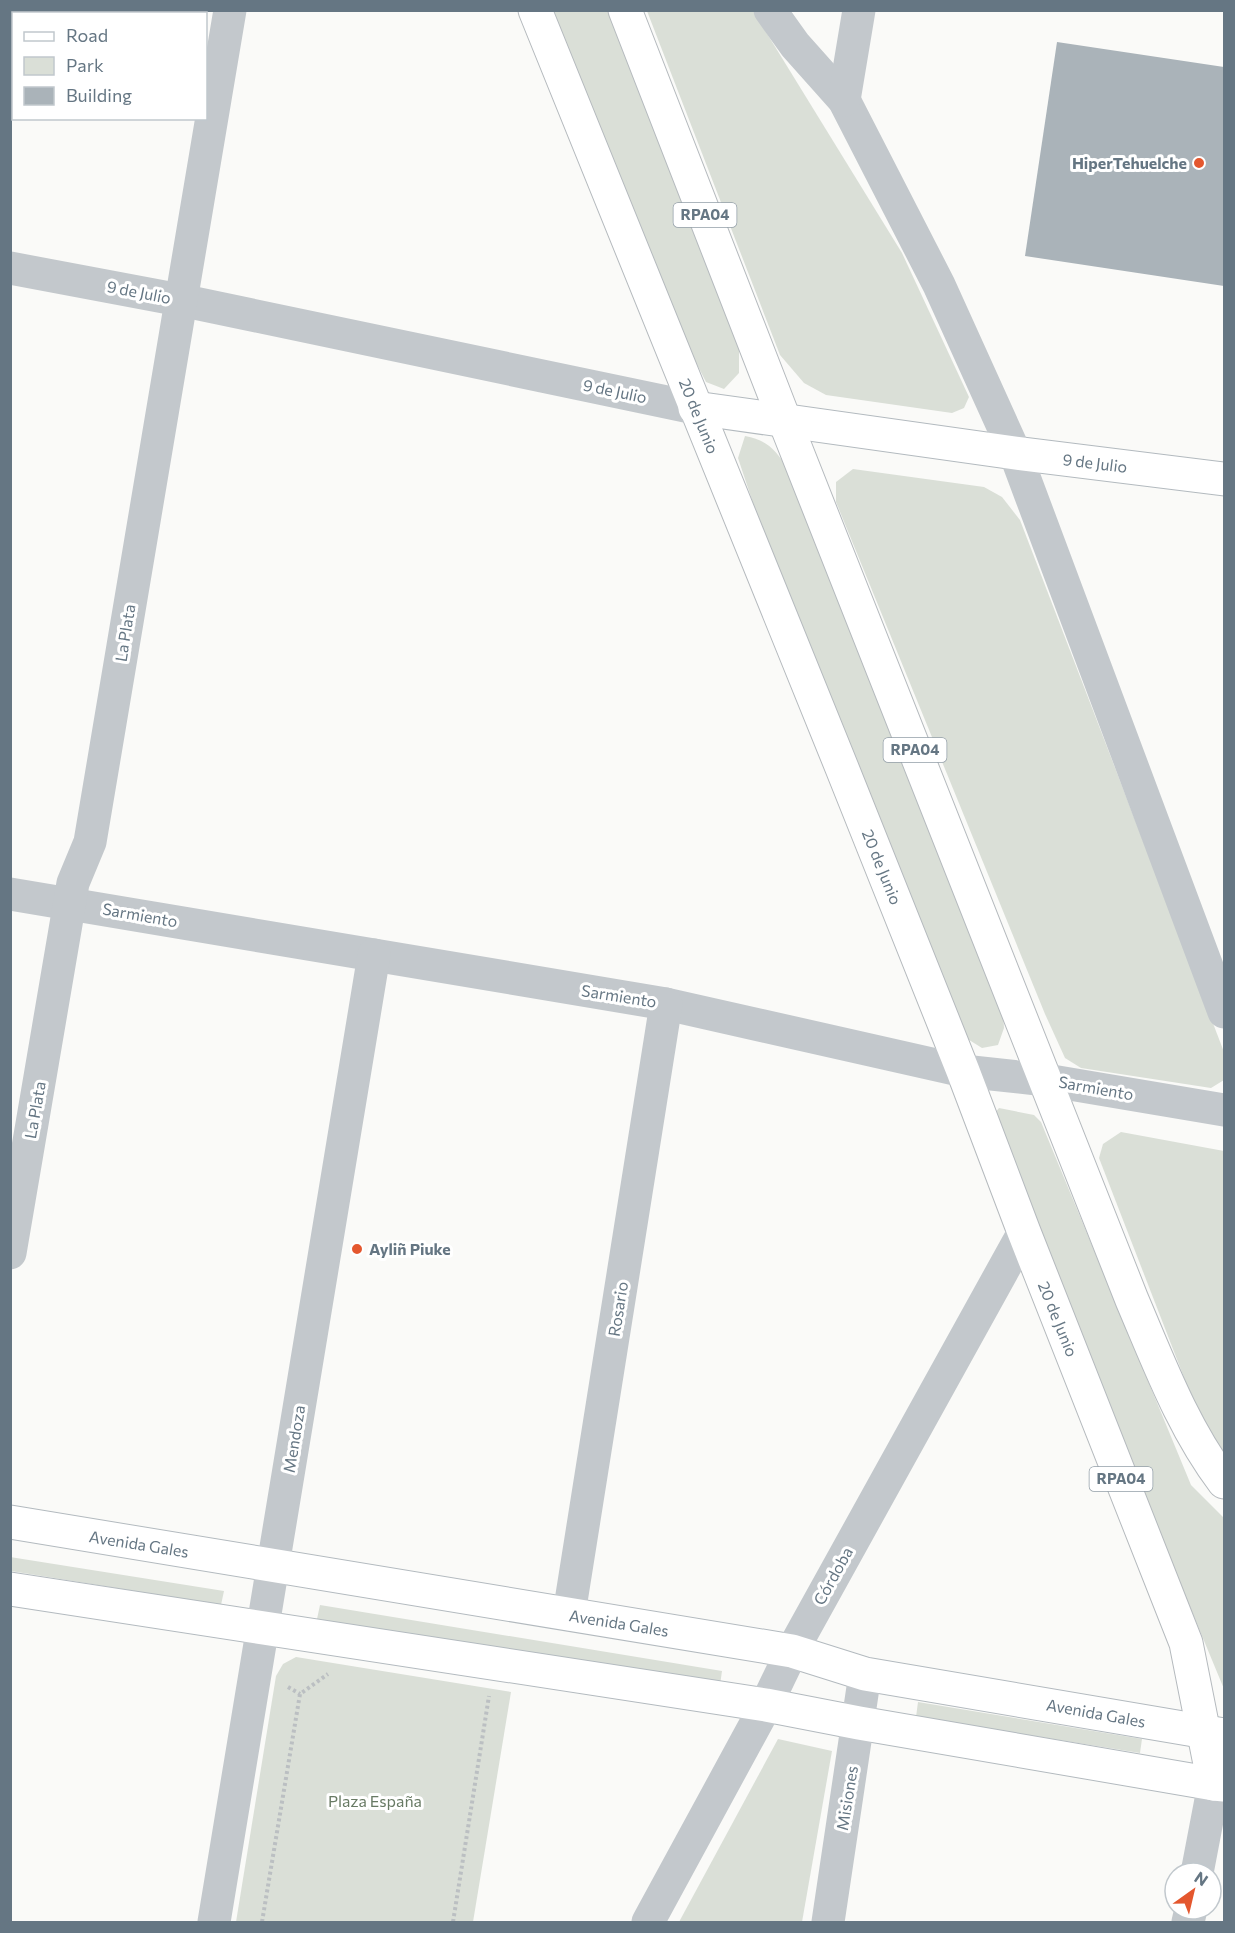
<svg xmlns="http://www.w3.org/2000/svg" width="1235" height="1933" viewBox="0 0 1235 1933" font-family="Commissioner,sans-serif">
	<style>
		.green { fill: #dadfd7 }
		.building { fill: #aab3b9 }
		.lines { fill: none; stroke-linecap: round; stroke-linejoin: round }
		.secondary-casing { stroke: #b3babf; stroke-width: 35 }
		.primary-casing { stroke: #b5babe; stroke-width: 35 }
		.path { stroke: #bbbfc2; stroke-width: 4; stroke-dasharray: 3 3; stroke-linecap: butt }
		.street { stroke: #c3c8cc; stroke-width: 33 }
		.secondary { stroke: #fff; stroke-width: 33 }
		.primary { stroke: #fff; stroke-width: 33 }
		.poi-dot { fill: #e4572e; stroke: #fff; stroke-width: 2 }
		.labels { text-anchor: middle; stroke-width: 6; stroke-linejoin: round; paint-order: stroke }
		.shield { fill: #fff; stroke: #939fa8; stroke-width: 1.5 }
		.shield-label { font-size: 15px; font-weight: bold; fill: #657683 }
		.poi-label { font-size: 16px; font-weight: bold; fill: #657683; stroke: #fff; text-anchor: end }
		.street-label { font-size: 16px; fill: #657683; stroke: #fff }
		.park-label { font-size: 16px; fill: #687a64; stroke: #fff }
	</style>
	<rect width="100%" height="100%" fill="#fafaf8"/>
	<g class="green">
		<polygon points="549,11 612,11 739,347 739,373 724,389 706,382 677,325"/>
		<polygon points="647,11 753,11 902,253 969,397 964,408 952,413 826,395 804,383 780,355"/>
		<path d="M745 436C769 441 775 450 789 470L1003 1011 1004 1028 998 1045 982 1048 966 1038 952 1021 753 503 738 458Z"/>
		<polygon points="853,469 984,487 1002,497 1020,520 1224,1052 1224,1080 1211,1088 1081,1068 1065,1058 1045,1014 836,502 836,482"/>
		<polygon points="999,1108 1034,1115 1041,1122 1191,1485 1224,1518 1224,1689 1176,1573 994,1114"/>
		<polygon points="1121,1132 1224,1151 1224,1453 1197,1411 1099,1158 1103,1144"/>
		<polygon points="10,1557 224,1591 221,1605 11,1571"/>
		<polygon points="320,1605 722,1671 720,1685 317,1619"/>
		<polygon points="296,1657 511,1692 473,1922 236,1922 276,1676 283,1664"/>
		<polygon points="918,1702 1142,1739 1140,1753 916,1717"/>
		<polygon points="778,1739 832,1751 802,1922 679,1922"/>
	</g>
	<polygon class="building" points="1057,42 1224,67 1224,286 1025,256"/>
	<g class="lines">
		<defs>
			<g id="secondary">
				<polyline points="695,408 1015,453 1224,479"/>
				<polyline points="10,1522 792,1651 865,1674 1224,1735"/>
				<polyline points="10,1589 766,1705 859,1723 1214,1784"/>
			</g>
			<g id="primary">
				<polyline points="535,10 842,768 963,1071 1024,1232 1186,1643 1214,1784 1224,1785"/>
				<path d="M625 10 784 419 1132 1300C1159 1363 1183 1428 1224 1482"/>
			</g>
		</defs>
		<use href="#secondary" class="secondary-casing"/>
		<use href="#primary" class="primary-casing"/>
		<g class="path">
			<polyline points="288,1687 300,1694"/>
			<polyline points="262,1922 300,1694 328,1674"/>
			<polyline points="453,1922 489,1696"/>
		</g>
		<g class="street">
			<polyline points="770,10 795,45 844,100 939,285 1015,453 1224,1012"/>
			<polyline points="844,100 859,10"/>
			<polyline points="10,268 180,300 695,408"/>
			<polyline points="10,894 666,1004 963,1071 1046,1080 1224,1110"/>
			<polyline points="10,1253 73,883 90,842 230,10"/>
			<polyline points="569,1614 666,1004"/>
			<polyline points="1197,1873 1214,1784"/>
			<polyline points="214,1922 374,955"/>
			<polyline points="648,1922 766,1705 792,1651 1024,1232"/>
			<polyline points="828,1922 865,1674"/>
			<polyline points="1188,1922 1191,1909"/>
		</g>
		<use href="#secondary" class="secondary"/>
		<use href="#primary" class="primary"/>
	</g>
	<g class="poi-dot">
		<circle cx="1199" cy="163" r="6"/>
		<circle cx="357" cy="1249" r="6"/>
	</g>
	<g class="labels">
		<g class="shield">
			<rect x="673.5" y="203" width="63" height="24" rx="4.5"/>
			<rect x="883.5" y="738" width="63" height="24" rx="4.5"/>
			<rect x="1089.5" y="1467" width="63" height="24" rx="4.5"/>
		</g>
		<g class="shield-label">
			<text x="705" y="220">RPA04</text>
			<text x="915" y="755">RPA04</text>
			<text x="1121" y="1484">RPA04</text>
		</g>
		<g class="poi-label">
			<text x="1187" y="169">HiperTehuelche</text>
			<text x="369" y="1255" text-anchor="start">Ayliñ Piuke</text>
		</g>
		<g class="street-label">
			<text transform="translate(139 292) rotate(11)" y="6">9 de Julio</text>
			<text transform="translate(615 391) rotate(12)" y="6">9 de Julio</text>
			<text transform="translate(699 416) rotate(68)" y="6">20 de Junio</text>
			<text transform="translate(1095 463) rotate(7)" y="6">9 de Julio</text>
			<text transform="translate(125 633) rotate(-81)" y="6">La Plata</text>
			<text transform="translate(882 867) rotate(68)" y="6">20 de Junio</text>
			<text transform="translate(140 915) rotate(10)" y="6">Sarmiento</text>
			<text transform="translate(619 996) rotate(9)" y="6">Sarmiento</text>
			<text transform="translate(1096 1088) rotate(10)" y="6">Sarmiento</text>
			<text transform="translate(35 1110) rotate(-80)" y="6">La Plata</text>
			<text transform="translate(618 1309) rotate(-81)" y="6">Rosario</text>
			<text transform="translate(1058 1319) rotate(68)" y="6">20 de Junio</text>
			<text transform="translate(294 1439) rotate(-81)" y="6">Mendoza</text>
			<text transform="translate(139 1544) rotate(9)" y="6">Avenida Gales</text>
			<text transform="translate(833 1576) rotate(-61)" y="6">Córdoba</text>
			<text transform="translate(619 1623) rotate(9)" y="6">Avenida Gales</text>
			<text transform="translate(1096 1713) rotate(10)" y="6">Avenida Gales</text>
			<text transform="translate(847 1798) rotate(-81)" y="6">Misiones</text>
		</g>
		<g class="park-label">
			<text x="375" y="1807">Plaza España</text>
		</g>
	</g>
	<rect width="1235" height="1933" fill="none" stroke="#657683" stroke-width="24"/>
	<rect x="12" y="12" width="195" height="108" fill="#ffffff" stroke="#c1c8cd" stroke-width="1.5"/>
	<rect x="24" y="32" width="30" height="9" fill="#ffffff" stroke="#c1c8cd" stroke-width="1.5"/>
	<text x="66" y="42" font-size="18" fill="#657683">Road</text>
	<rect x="24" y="57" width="30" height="18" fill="#dadfd7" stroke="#c1c8cd" stroke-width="1.5"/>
	<text x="66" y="72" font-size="18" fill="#657683">Park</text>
	<rect x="24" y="87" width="30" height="18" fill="#aab3b9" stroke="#c1c8cd" stroke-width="1.5"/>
	<text x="66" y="102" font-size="18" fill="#657683">Building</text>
	<g transform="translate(1193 1891) rotate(34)"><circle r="28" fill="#ffffff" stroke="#c1c8cd" stroke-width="1.5"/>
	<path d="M0-4.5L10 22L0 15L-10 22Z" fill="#e4572e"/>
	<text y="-9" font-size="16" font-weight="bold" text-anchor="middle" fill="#657683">N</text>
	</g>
</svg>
